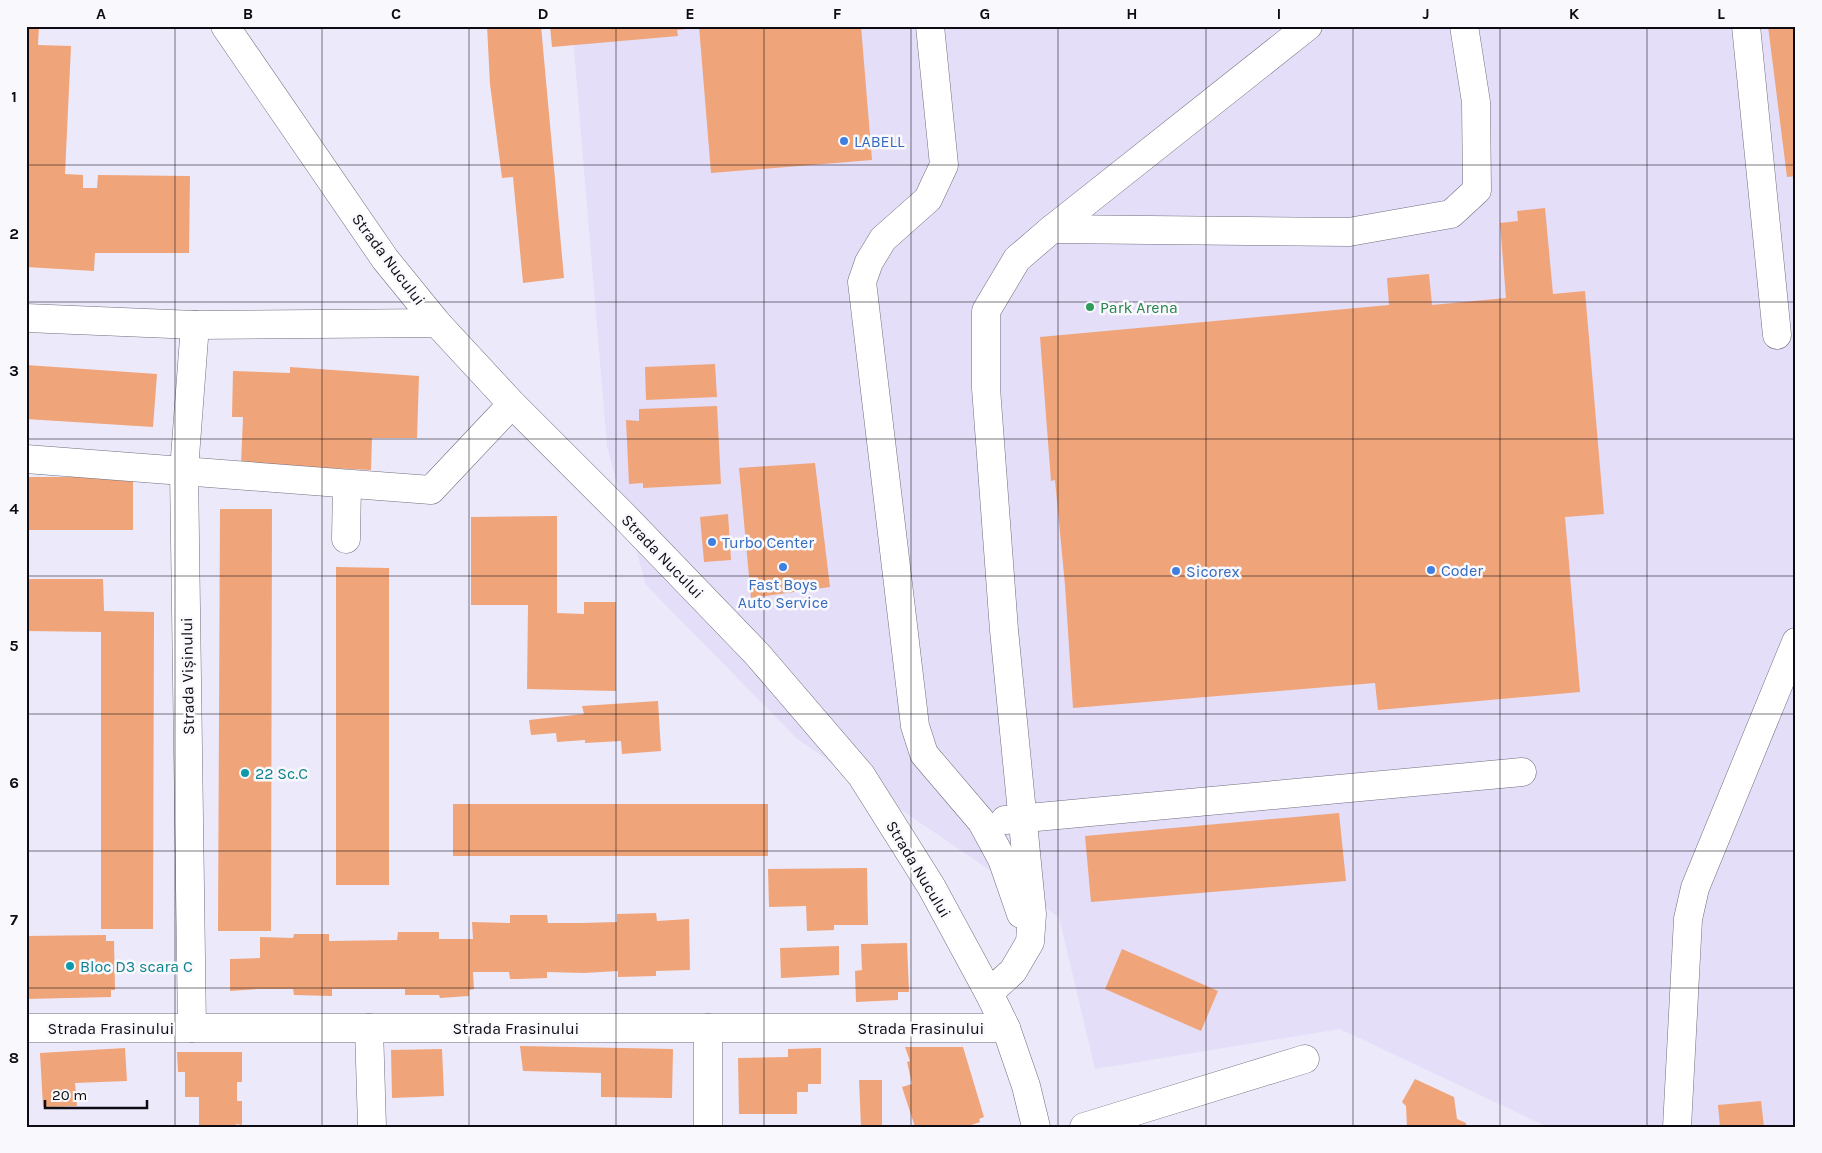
<svg xmlns="http://www.w3.org/2000/svg" width="1822" height="1153" viewBox="0 0 1822 1153" font-family="Karla,sans-serif">
	<style>
		.built { fill: #e4def8 }
		.building { fill: #f0a479 }
		.lines { fill: none; stroke-linecap: round; stroke-linejoin: round }
		.minor-casing { stroke: #716e7e; stroke-width: 29 }
		.minor { stroke: #fff; stroke-width: 28 }
		.grid { fill: none; stroke: #0e0c12; stroke-width: 1; stroke-opacity: 0.55 }
		.shop-dot { fill: #3f7fe0; stroke: #f9f8fc; stroke-width: 2 }
		.leisure-dot { fill: #2e9e5b; stroke: #f9f8fc; stroke-width: 2 }
		.culture-dot { fill: #0f9aa8; stroke: #f9f8fc; stroke-width: 2 }
		.labels { text-anchor: middle; stroke-width: 5; stroke-linejoin: round; paint-order: stroke }
		.shop-label { font-size: 16px; fill: #366cbe; stroke: #f9f8fc; text-anchor: start }
		.street-label { font-size: 16px; fill: #0e0c12; stroke: #f9f8fc }
		.leisure-label { font-size: 16px; fill: #27864d; stroke: #f9f8fc; text-anchor: start }
		.culture-label { font-size: 16px; fill: #0d838f; stroke: #f9f8fc; text-anchor: start }
		.neatline { fill: none; stroke: #0e0c12; stroke-width: 2 }
		.grid-label { font-size: 16px; text-anchor: middle; font-weight: bold; fill: #0e0c12 }
	</style>
	<rect width="100%" height="100%" fill="#ece9fb"/>
	<polygon class="built" points="572,26 1796,26 1796,1127 1548,1127 1340,1029 1095,1069 1059,917 797,739 646,585 607,447"/>
	<g class="building">
		<polygon points="26,26 39,26 38,45 71,46 65,174 83,175 83,188 97,188 98,175 190,176 189,253 95,253 94,271 26,267"/>
		<polygon points="487,26 541,26 564,278 523,283 513,177 502,178 490,84"/>
		<polygon points="550,26 686,26 686,29 677,30 678,36 552,47"/>
		<polygon points="699,26 861,26 872,160 711,173"/>
		<polygon points="1768,26 1796,26 1796,176 1787,177"/>
		<polygon points="1545,208 1553,294 1585,291 1604,514 1565,517 1580,692 1378,710 1375,683 1073,708 1065,585 1055,480 1051,481 1040,337 1389,305 1387,278 1429,274 1432,305 1506,298 1500,223 1518,221 1517,211"/>
		<polygon points="715,364 717,397 646,400 645,367"/>
		<polygon points="26,365 157,374 153,427 26,419"/>
		<polygon points="290,367 419,376 417,438 372,438 371,470 241,464 243,417 232,417 233,371 290,373"/>
		<polygon points="717,406 721,484 643,488 643,483 629,484 626,420 639,421 639,409"/>
		<polygon points="815,463 830,587 751,598 739,468"/>
		<rect x="26" y="477" width="107" height="53"/>
		<polygon points="220,509 272,509 271,931 218,931"/>
		<polygon points="728,514 731,560 704,562 700,517"/>
		<polygon points="557,516 557,613 584,614 584,602 616,602 616,691 527,689 528,605 471,605 471,517"/>
		<polygon points="336,567 389,568 389,885 336,885"/>
		<polygon points="26,579 103,579 104,611 154,612 153,929 101,929 101,632 26,631"/>
		<polygon points="658,701 661,751 622,754 621,741 585,743 585,740 557,742 556,733 531,735 529,720 584,714 582,706"/>
		<rect x="453" y="804" width="315" height="52"/>
		<polygon points="1339,813 1346,881 1091,902 1085,836"/>
		<polygon points="867,868 868,925 834,925 834,930 807,931 806,906 769,907 768,869"/>
		<polygon points="656,913 657,921 689,919 690,970 656,971 656,976 618,977 618,971 584,973 547,972 547,978 517,979 510,979 509,972 473,972 474,989 469,990 469,996 440,998 439,995 405,995 405,989 332,989 332,996 294,995 293,989 258,989 230,991 230,959 260,958 260,937 293,938 294,934 329,934 329,941 397,940 398,932 439,932 439,939 473,939 472,922 510,923 510,915 547,915 548,923 581,923 617,922 617,914"/>
		<polygon points="106,935 106,941 114,941 115,990 111,990 111,997 26,999 26,936"/>
		<polygon points="907,943 909,992 898,992 898,1000 856,1002 855,971 862,970 861,944"/>
		<polygon points="839,946 839,975 781,978 780,948"/>
		<polygon points="1122,949 1218,991 1201,1031 1105,989"/>
		<polygon points="520,1046 673,1049 672,1098 601,1097 601,1073 523,1071"/>
		<polygon points="905,1047 963,1047 984,1117 979,1119 980,1122 965,1127 915,1127 902,1087 912,1084 907,1062 910,1061"/>
		<polygon points="125,1048 127,1081 75,1083 77,1106 43,1107 40,1053"/>
		<polygon points="821,1048 821,1084 808,1084 808,1092 797,1092 797,1114 739,1114 738,1058 788,1057 788,1049"/>
		<polygon points="442,1049 444,1096 392,1098 391,1050"/>
		<polygon points="177,1052 242,1052 242,1082 237,1082 237,1101 242,1101 242,1125 236,1124 236,1127 199,1127 199,1097 185,1097 185,1072 178,1072"/>
		<polygon points="1415,1079 1454,1097 1457,1119 1466,1123 1466,1127 1407,1127 1406,1106 1402,1102"/>
		<polygon points="859,1080 882,1080 882,1127 861,1127"/>
		<polygon points="1761,1101 1764,1127 1720,1127 1718,1105"/>
	</g>
	<g class="lines">
		<defs>
			<g id="minor">
				<polyline points="225,26 385,259 437,323 512,404 625,517 757,654 861,775 931,886 989,993 1006,1028 1026,1086 1036,1127"/>
				<polyline points="930,26 944,165 928,199 883,239 869,262 862,282 915,726 924,754 982,822 1002,859 1021,914"/>
				<polyline points="1746,26 1777,335"/>
				<polyline points="1052,229 1308,26"/>
				<polyline points="26,318 195,325 437,323"/>
				<polyline points="26,459 431,490 512,404"/>
				<polyline points="346,539 347,485"/>
				<polyline points="1005,820 1522,772"/>
				<polyline points="989,993 1013,971 1030,942 1032,914 1004,630 986,388 986,311 1017,259 1052,229 1349,232 1451,214 1477,190 1476,102 1464,26"/>
				<polyline points="26,1028 1006,1028"/>
				<polyline points="192,1028 184,470 195,325"/>
				<polyline points="369,1028 372,1127"/>
				<polyline points="708,1028 708,1127"/>
				<polyline points="1084,1127 1305,1059"/>
				<polyline points="1677,1127 1688,919 1695,888 1796,642"/>
			</g>
		</defs>
		<use href="#minor" class="minor-casing"/>
		<use href="#minor" class="minor"/>
	</g>
	<path class="grid" d="M175 26V1127M322 26V1127M469 26V1127M616 26V1127M764 26V1127M911 26V1127M1058 26V1127M1206 26V1127M1353 26V1127M1500 26V1127M1647 26V1127M26 165H1796M26 302H1796M26 439H1796M26 576H1796M26 714H1796M26 851H1796M26 988H1796"/>
	<g class="shop-dot">
		<circle cx="844" cy="141" r="5"/>
		<circle cx="712" cy="542" r="5"/>
		<circle cx="783" cy="567" r="5"/>
		<circle cx="1431" cy="570" r="5"/>
		<circle cx="1176" cy="571" r="5"/>
	</g>
	<circle class="leisure-dot" cx="1090" cy="307" r="5"/>
	<g class="culture-dot">
		<circle cx="245" cy="773" r="5"/>
		<circle cx="70" cy="966" r="5"/>
	</g>
	<g class="labels">
		<g class="shop-label">
			<text x="854" y="147">LABELL</text>
			<text x="722" y="548">Turbo Center</text>
			<text x="1441" y="576">Coder</text>
			<text x="1186" y="577">Sicorex</text>
			<text x="783" y="590" text-anchor="middle">Fast Boys<tspan x="783" dy="18">Auto Service</tspan></text>
		</g>
		<g class="street-label">
			<text transform="translate(389 259) rotate(53)" y="6">Strada Nucului</text>
			<text transform="translate(663 556) rotate(46)" y="6">Strada Nucului</text>
			<text transform="translate(187 676) rotate(-91)" y="6">Strada Vișinului</text>
			<text transform="translate(919 869) rotate(59)" y="6">Strada Nucului</text>
			<text x="111" y="1034">Strada Frasinului</text>
			<text x="516" y="1034">Strada Frasinului</text>
			<text x="921" y="1034">Strada Frasinului</text>
		</g>
		<g class="leisure-label">
			<text x="1100" y="313">Park Arena</text>
		</g>
		<g class="culture-label">
			<text x="255" y="779">22 Sc.C</text>
			<text x="80" y="972">Bloc D3 scara C</text>
		</g>
	</g>
	<rect width="1822" height="1153" fill="none" stroke="#f9f8fc" stroke-width="55"/>
	<path d="M45 1100v8h102v-8" fill="none" stroke="#0e0c12" stroke-width="2.5"/>
	<text x="52" y="1100" font-size="15" fill="#0e0c12" stroke="#f9f8fc" stroke-width="4" paint-order="stroke">20 m</text>
	<rect x="28" y="28" width="1766" height="1098" class="neatline"/>
	<g class="grid-label">
		<text x="101" y="19">A</text>
		<text x="248" y="19">B</text>
		<text x="396" y="19">C</text>
		<text x="543" y="19">D</text>
		<text x="690" y="19">E</text>
		<text x="837" y="19">F</text>
		<text x="985" y="19">G</text>
		<text x="1132" y="19">H</text>
		<text x="1279" y="19">I</text>
		<text x="1426" y="19">J</text>
		<text x="1574" y="19">K</text>
		<text x="1721" y="19">L</text>
		<text x="14" y="102">1</text>
		<text x="14" y="239">2</text>
		<text x="14" y="376">3</text>
		<text x="14" y="514">4</text>
		<text x="14" y="651">5</text>
		<text x="14" y="788">6</text>
		<text x="14" y="925">7</text>
		<text x="14" y="1063">8</text>
	</g>
</svg>
